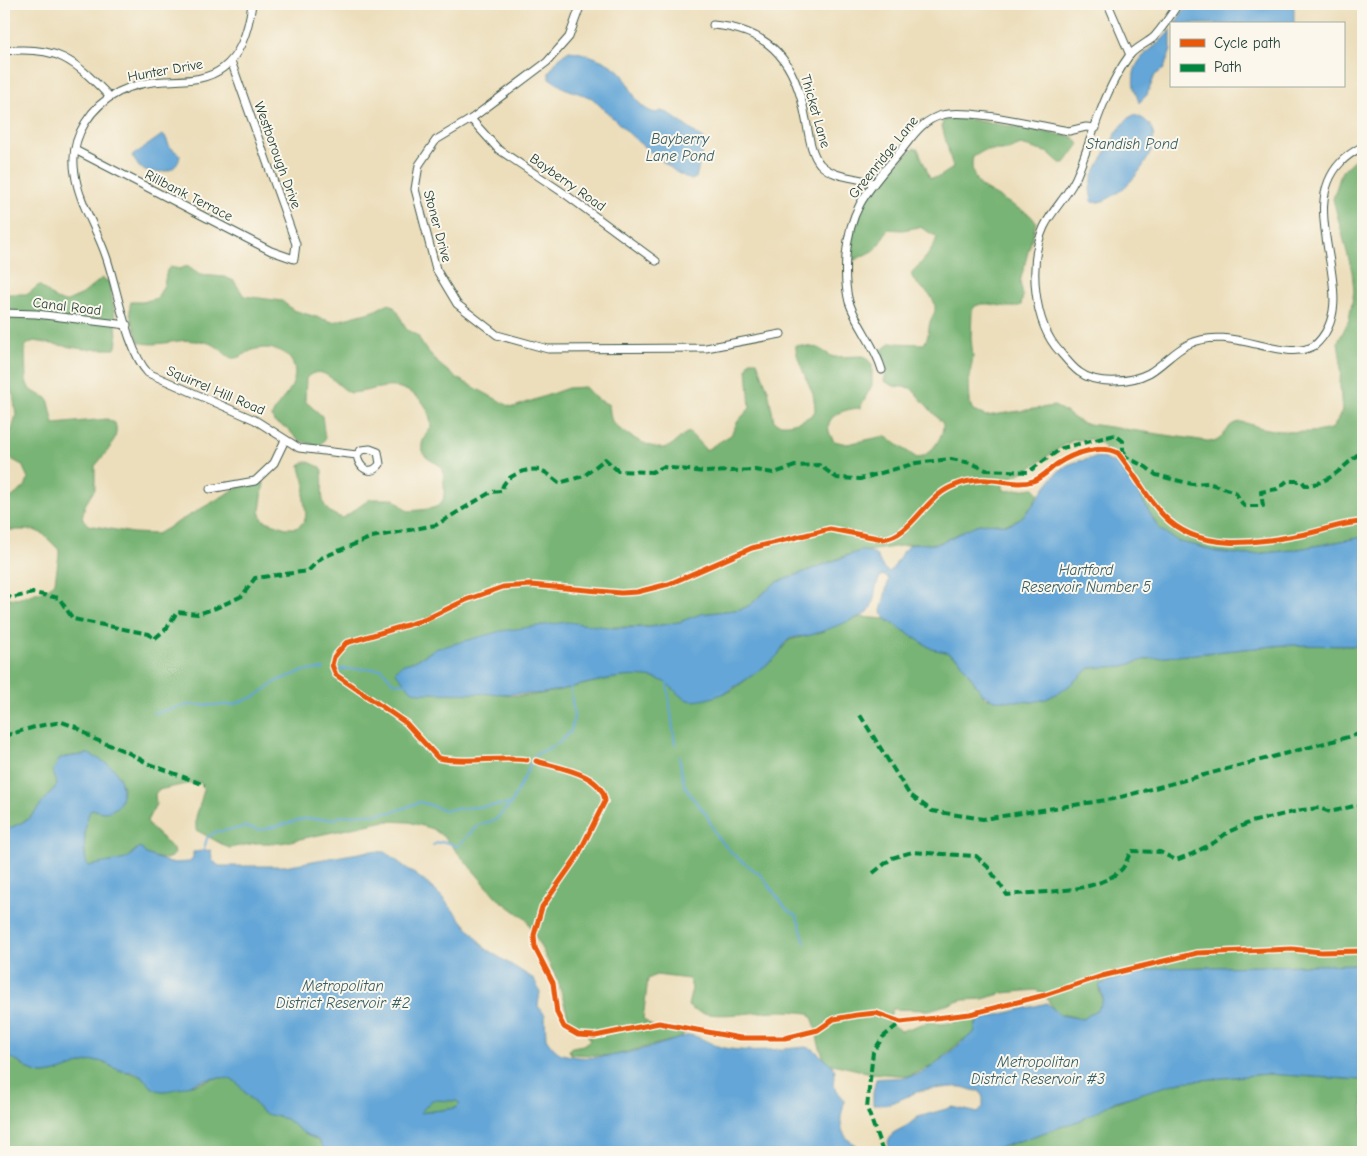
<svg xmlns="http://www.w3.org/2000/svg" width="1367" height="1156" viewBox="0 0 1367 1156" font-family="'Comic Neue',sans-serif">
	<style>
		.forest { fill: #78b474; stroke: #4c7854 }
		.water { fill: #63a6d7; stroke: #417286; fill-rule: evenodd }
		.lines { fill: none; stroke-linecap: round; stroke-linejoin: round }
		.stream { stroke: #63a6d7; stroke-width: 2 }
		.minor-casing { stroke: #3e5548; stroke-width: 9 }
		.minor { stroke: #fff; stroke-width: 7 }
		.quiet { stroke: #00873e; stroke-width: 4; stroke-dasharray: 8 4; stroke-linecap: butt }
		.cycleway-casing { stroke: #fbf7ec; stroke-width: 8 }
		.cycleway { stroke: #e8590c; stroke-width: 5 }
		.labels { text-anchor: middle; stroke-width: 4; stroke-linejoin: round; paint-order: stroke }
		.street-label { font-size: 14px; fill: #1f3d34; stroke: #fbf7ec }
		.water-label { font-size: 15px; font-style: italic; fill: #335c65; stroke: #fbf7ec }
	</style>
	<rect width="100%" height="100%" fill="#fbf7ec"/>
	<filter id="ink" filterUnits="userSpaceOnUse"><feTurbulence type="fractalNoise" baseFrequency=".02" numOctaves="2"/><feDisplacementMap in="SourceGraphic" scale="10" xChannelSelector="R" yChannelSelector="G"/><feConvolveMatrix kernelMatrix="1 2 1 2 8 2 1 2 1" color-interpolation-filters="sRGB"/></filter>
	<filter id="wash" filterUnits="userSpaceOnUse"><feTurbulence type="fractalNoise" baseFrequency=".0096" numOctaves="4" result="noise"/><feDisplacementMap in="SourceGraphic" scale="20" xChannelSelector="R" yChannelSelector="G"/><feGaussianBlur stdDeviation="1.12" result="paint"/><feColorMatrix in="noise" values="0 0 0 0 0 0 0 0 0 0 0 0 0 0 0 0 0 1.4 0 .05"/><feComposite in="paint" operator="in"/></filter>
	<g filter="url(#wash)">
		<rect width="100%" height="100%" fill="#ecdebb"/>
		<g class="forest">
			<path d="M953 119H967L1073 137 1079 144 1065 163H1060L1049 153 1021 145 1008 150H985L973 157C970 167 974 179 981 187L1030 215 1036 222 1020 282 1023 296 1021 305C1006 312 988 298 974 307L972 311 971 338 973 357 969 379 970 403 973 411 986 416 1054 406C1065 410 1072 418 1082 423L1214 442C1226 438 1226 422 1241 422 1249 423 1256 427 1263 428 1281 432 1316 435 1333 428L1342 411 1340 386 1341 362 1338 342 1349 320 1354 291 1352 271 1333 199 1342 171 1363 151V537L1292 550 1246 555 1216 552 1198 546 1179 542 1159 529 1137 491 1101 444 1093 439 1074 440 1061 447 1030 468 1003 482V489L1007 491 1034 488 1039 493 1033 505 1020 519 1012 523 1003 525 979 524 936 544H913L850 554 775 583 750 605 742 609 701 614 679 622 651 627H604L467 641 435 649 415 661 401 665C436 674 474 689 509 695 552 702 625 662 664 681 672 684 678 692 684 698L722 694 731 691 774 659 789 640 822 632 835 625 861 617 886 619 932 649 946 652 959 659 985 698 1033 702 1071 684 1090 668 1123 666 1147 659 1284 645 1363 646V964L1159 968 1103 983 1099 990 1103 999 1099 1008 1083 1019 1056 1013 1044 994 1036 990 1003 993 983 999 963 1000 929 1010 892 1009 889 1023 901 1031 928 1022 942 1024 977 1019 974 1034 961 1041 932 1066 909 1076 871 1073 828 1063C814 1047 819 1023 809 1013 800 1012 790 1011 781 1011 758 1010 706 1023 688 1006L692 988 689 979 656 975 648 979 643 1019 655 1028 685 1032 681 1038 611 1056 571 1054 569 1050 572 1047 583 1045 590 1040 585 1029 576 1027 569 1020 558 981 527 920 497 898 445 838 433 829 409 822 385 821 281 843H256L229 848 196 830V817L204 790 200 782H196L158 790 155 794 156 804 147 821C151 832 169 840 175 853 168 866 146 854 136 849L126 859 91 867 86 864C84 853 83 816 92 809L104 812 121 801 123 787 117 774 88 754 65 757 53 776 57 785 29 819 4 831V597L17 599 48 589 55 582 59 555V550L43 534 34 530H4V503L25 487 28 478 22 465 4 455V435L12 430 16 415 13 394 4 391V294H28L39 285 56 299 65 302 83 294 102 278 109 282C111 296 121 339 115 349H83L34 341 26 345 25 349 26 381 30 390 47 398 49 402 54 424 107 419 115 423C121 439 104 455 95 466V489L85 505 82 518 88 525 133 533 157 534 237 488 260 480 264 483 260 511 263 520 286 528H296C309 521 306 513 304 501 303 496 305 490 305 485 304 478 300 472 300 465 308 458 312 465 321 467 327 489 312 509 343 518L370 499H394L408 511C447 508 446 507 443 469 439 463 434 463 429 459 416 451 423 437 431 428 431 416 426 403 417 397 393 378 377 391 351 393 337 388 324 361 306 378L305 401 322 416 325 439 319 447 297 439 287 428 274 422 272 417C276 401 294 393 295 374 295 352 271 344 253 350 246 352 240 359 232 358 227 357 222 350 217 347 212 343 202 341 195 341 176 338 158 348 139 342 136 330 126 313 131 302H143L157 298 164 285 167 270 170 267 180 269 187 266 200 275 225 277 234 281 244 296 282 301 293 310 333 322 374 311 387 304 392 305 398 312 406 329 418 336 422 344 439 364 455 377 509 406 514 407 568 388 585 387 594 397 609 405C610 410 610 417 612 421 618 431 650 449 663 448 674 447 679 436 689 432L706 450 731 435 738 421 750 408 747 368 750 361H757L768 390 774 421C782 429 810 420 815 411 815 405 814 399 813 394 809 384 794 354 796 345L818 348 833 357 864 356 872 364V385L860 408C840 409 818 419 834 441L847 444 885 436 917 458C931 455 944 437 943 424L911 388 894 386 884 381 887 369 881 351 890 343 924 344C929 336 928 331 930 322 931 318 934 315 935 311 937 291 914 289 911 273 922 262 932 253 937 237L920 227 902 230 888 229 876 249 853 261 850 258C850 247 850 234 854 223 863 195 894 166 914 148L918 149 930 178 939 177 953 168 942 126 943 121Z"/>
			<path d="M4 1055C19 1058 24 1070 37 1073 56 1078 78 1059 98 1061 105 1062 112 1068 119 1070 133 1074 143 1074 152 1088 166 1087 183 1087 197 1084 212 1080 218 1074 235 1081L263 1113 286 1119 305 1134 318 1140 326 1152H4Z"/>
			<polygon points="1266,1074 1363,1080 1363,1152 987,1152 1081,1120 1102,1107 1147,1091 1180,1082"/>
			<polygon points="432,1099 457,1101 460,1104 456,1108 420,1113"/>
		</g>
		<g class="water">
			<polygon points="1187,4 1294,4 1294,24 1175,24"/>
			<path d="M1171 29V50L1164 69 1155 75 1147 95 1139 103C1138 98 1135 93 1134 88 1129 54 1156 52 1171 29Z"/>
			<path d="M569 51C584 52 612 62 622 74 632 88 636 109 656 113L661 111 668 113 705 140 696 178 691 180 676 172 637 141 592 98 564 88 549 78V72L559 58Z"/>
			<path d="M1134 115C1188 131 1116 209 1092 202L1090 189 1093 175 1116 133 1128 118Z"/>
			<path d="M162 135 165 136 170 147 180 155C179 175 152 175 139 167L132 156Z"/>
			<path d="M1099 457 1117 464 1137 491 1159 529 1179 542 1198 546 1216 552 1246 555 1293 550 1363 537V646L1284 645 1147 659 1124 666 1090 668 1064 690 1046 699 1033 702 994 700 982 694 959 659 946 652 932 649 886 619 881 611 889 578 882 575C873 584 877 603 867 613 865 615 817 634 811 635 805 637 798 636 792 638 784 641 782 649 778 655 774 661 729 692 722 694 714 697 697 703 688 700 673 695 673 679 646 677 608 673 571 691 534 694L419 693 411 690 395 672 401 665 415 661 435 649 501 631 567 622 614 628 651 627 679 622 701 614 742 609 750 605 775 583 860 551C884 550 875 565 889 572 898 566 899 549 913 544 921 542 931 546 940 543 954 538 966 527 981 524 993 521 1003 528 1015 522 1037 509 1044 479 1066 466 1075 461 1089 459 1099 457Z"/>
			<path d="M89 754C97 758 106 762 113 768 125 780 128 811 104 812 100 812 96 810 92 809 84 815 82 857 88 866L126 859 140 847 146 854 170 863 190 862 193 858V852L211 850 212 860 219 866H284L370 851 385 852 424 881 441 896 486 949 534 979 540 992 538 1006 545 1015 546 1038C549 1043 556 1052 562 1054 599 1065 653 1047 689 1035 701 1036 712 1046 725 1048 748 1053 782 1049 806 1047L813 1049 832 1065 835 1070 833 1084 844 1101C844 1108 840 1115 841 1122 841 1138 855 1145 867 1152H326L318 1140 305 1134 286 1119 263 1113 235 1081C210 1070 188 1091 162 1091 151 1091 146 1077 135 1073 130 1071 124 1072 120 1070 111 1068 104 1060 95 1061 78 1062 59 1074 43 1074 28 1074 19 1058 4 1055V831L29 819 57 785 53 771 60 758ZM432 1100 457 1101 460 1104 456 1108 420 1113Z"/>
			<path d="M1363 964V1080L1266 1074 1180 1082 1116 1101 1081 1120 987 1152H890L888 1142 893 1133 908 1125 918 1117 953 1107 978 1113 983 1107V1098L980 1091C971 1091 968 1088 961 1087 954 1086 938 1089 930 1089 911 1090 899 1106 873 1105V1093L876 1079C889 1077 903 1079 916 1075 939 1066 954 1046 974 1033L977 1022 982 1019 1047 1003 1060 1015 1083 1019 1099 1008 1103 999 1099 985 1112 980 1159 968Z"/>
		</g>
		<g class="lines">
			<g class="stream">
				<polyline points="340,669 382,669 393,682 406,684"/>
				<polyline points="667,682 675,744"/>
				<polyline points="153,713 189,705 232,705 256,696 279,680 304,671 324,669"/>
				<polyline points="679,757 684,784 691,796 706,814 717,837 735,856 761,875 787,910 797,916 805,943"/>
				<path d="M433 845C442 840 449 842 457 847L477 826 495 820 510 805"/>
				<polyline points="203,853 207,838 215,832 245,827 261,830 304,819 333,819 342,816 393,812 420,802 445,810 511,804 535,755 559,743 571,731 574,717 570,685"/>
			</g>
		</g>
	</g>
	<g filter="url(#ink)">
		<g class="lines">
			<defs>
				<g id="minor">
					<path d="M252 4C249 26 242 54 223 68 206 81 185 80 165 81 132 82 102 95 85 123 75 139 72 157 75 174 79 203 97 229 106 256 117 287 127 351 148 373L255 420 299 448 357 455 361 450 370 449 378 452 380 464C370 477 359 468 357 455"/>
					<polyline points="581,4 569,37 547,62 471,119 436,140 419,165 415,189 436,269 457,304 497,335 548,349 706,348 781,334"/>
					<polyline points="1108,4 1130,55"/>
					<path d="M1178 4C1171 15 1163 27 1154 37 1146 44 1135 48 1129 56 1104 90 1093 135 1078 173 1071 193 1053 208 1044 227 1028 262 1033 323 1060 352 1066 359 1072 367 1079 372 1096 385 1130 383 1149 373 1163 365 1174 351 1189 344 1231 324 1281 363 1314 346 1367 300 1292 213 1341 162 1347 155 1355 151 1363 146"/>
					<polyline points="1362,4 1363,7"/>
					<path d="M713 25C773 30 796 64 806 120 809 134 810 152 820 164 833 178 856 177 874 183"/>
					<path d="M4 51C58 46 73 59 109 96"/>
					<polyline points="471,119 498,149 565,194 656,261"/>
					<polyline points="75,150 271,251 294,259 296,244 231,61"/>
					<polyline points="4,313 36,314 127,325"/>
					<path d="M882 370C875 345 857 326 849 302 845 287 845 271 846 256 850 206 869 189 900 152 912 137 922 120 942 115 968 108 1039 126 1069 131L1086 127 1096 128"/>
					<polyline points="210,489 255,481 274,463 285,440"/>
				</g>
			</defs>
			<use href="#minor" class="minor-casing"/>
			<use href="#minor" class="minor"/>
			<g class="quiet">
				<path d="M1122 455 1146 467 1156 475 1192 484 1208 483 1235 492 1244 506H1263L1261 492 1277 489 1287 481H1302L1305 485C1327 485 1341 469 1357 455L1363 458"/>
				<path d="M4 594 11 598 33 593 59 598 73 619 149 634 154 639 167 628 177 612 198 614 216 608 242 596 255 578 308 571 321 558 372 537 436 525 491 492 502 491C501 477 528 467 539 470 546 471 554 479 559 483L584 476 605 459 618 471 652 472 663 467 704 472 755 470 774 473 795 466 819 465 837 478 860 479 916 463 951 459 971 463 986 470 1028 472 1062 448 1115 435 1123 441V450L1127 457"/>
				<polyline points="860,715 909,794 932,811 983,819 1113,799 1363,733"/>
				<polyline points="4,736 38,726 62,722 76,727 94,739 127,752 149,764 205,785"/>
				<path d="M873 873 892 858 912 852 976 856 988 867 1007 895C1039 891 1093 894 1120 871 1125 867 1128 857 1131 851L1160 852 1176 860 1192 854 1215 842 1228 832 1251 822 1302 810 1319 808 1330 812 1354 806 1363 807"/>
				<polyline points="883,1152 867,1108 873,1052 883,1037 901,1022"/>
			</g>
			<defs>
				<g id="cycleway">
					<path d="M527 760C497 756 467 764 438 758L406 723 336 675 332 665 334 657 346 643 424 620 466 600 503 587 531 585 621 593 637 592 669 584 752 548 830 529 883 539C911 536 924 499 951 487 962 482 975 479 988 480 1003 480 1018 486 1033 481 1042 478 1050 469 1057 464 1073 453 1101 444 1118 453 1134 473 1146 497 1163 515 1198 553 1255 543 1300 535 1322 532 1341 522 1363 522"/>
					<path d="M536 761C558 768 602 773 605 801L577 857 542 907 534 935 535 948 553 983 557 1013 564 1027 578 1035 595 1036 659 1023 740 1038H785L818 1030 834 1019 857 1015 876 1013 901 1022 970 1014 1045 995 1102 976 1197 953 1292 949 1321 952 1363 951"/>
				</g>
			</defs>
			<use href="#cycleway" class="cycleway-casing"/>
			<use href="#cycleway" class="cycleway"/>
		</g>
	</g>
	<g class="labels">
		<g class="street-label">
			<text transform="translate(165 70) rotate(-10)" y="5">Hunter Drive</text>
			<text transform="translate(816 111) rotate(74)" y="5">Thicket Lane</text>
			<text transform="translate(278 155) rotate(70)" y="5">Westborough Drive</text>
			<text transform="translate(883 157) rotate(-51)" y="5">Greenridge Lane</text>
			<text transform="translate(568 182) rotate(35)" y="5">Bayberry Road</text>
			<text transform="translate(189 195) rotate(27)" y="5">Rillbank Terrace</text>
			<text transform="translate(438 226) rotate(75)" y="5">Stoner Drive</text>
			<text transform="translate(67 306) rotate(7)" y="5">Canal Road</text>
			<text transform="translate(216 390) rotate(23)" y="5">Squirrel Hill Road</text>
		</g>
		<g class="water-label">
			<text x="680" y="144">Bayberry<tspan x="680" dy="17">Lane Pond</tspan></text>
			<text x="1132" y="149">Standish Pond</text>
			<text x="1086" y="575">Hartford<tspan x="1086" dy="17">Reservoir Number 5</tspan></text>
			<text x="343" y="991">Metropolitan<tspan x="343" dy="17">District Reservoir #2</tspan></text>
			<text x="1038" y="1067">Metropolitan<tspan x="1038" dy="17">District Reservoir #3</tspan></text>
		</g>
	</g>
	<rect width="1367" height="1156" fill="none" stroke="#fbf7ec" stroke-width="20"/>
	<rect x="1170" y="22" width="175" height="65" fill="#fbf7ec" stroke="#a3ada2"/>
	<rect x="1180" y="39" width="25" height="8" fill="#e8590c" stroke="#a3ada2"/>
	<text x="1214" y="48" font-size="15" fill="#1f3d34">Cycle path</text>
	<rect x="1180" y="64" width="25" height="8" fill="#00873e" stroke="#a3ada2"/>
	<text x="1214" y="72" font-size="15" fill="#1f3d34">Path</text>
</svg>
